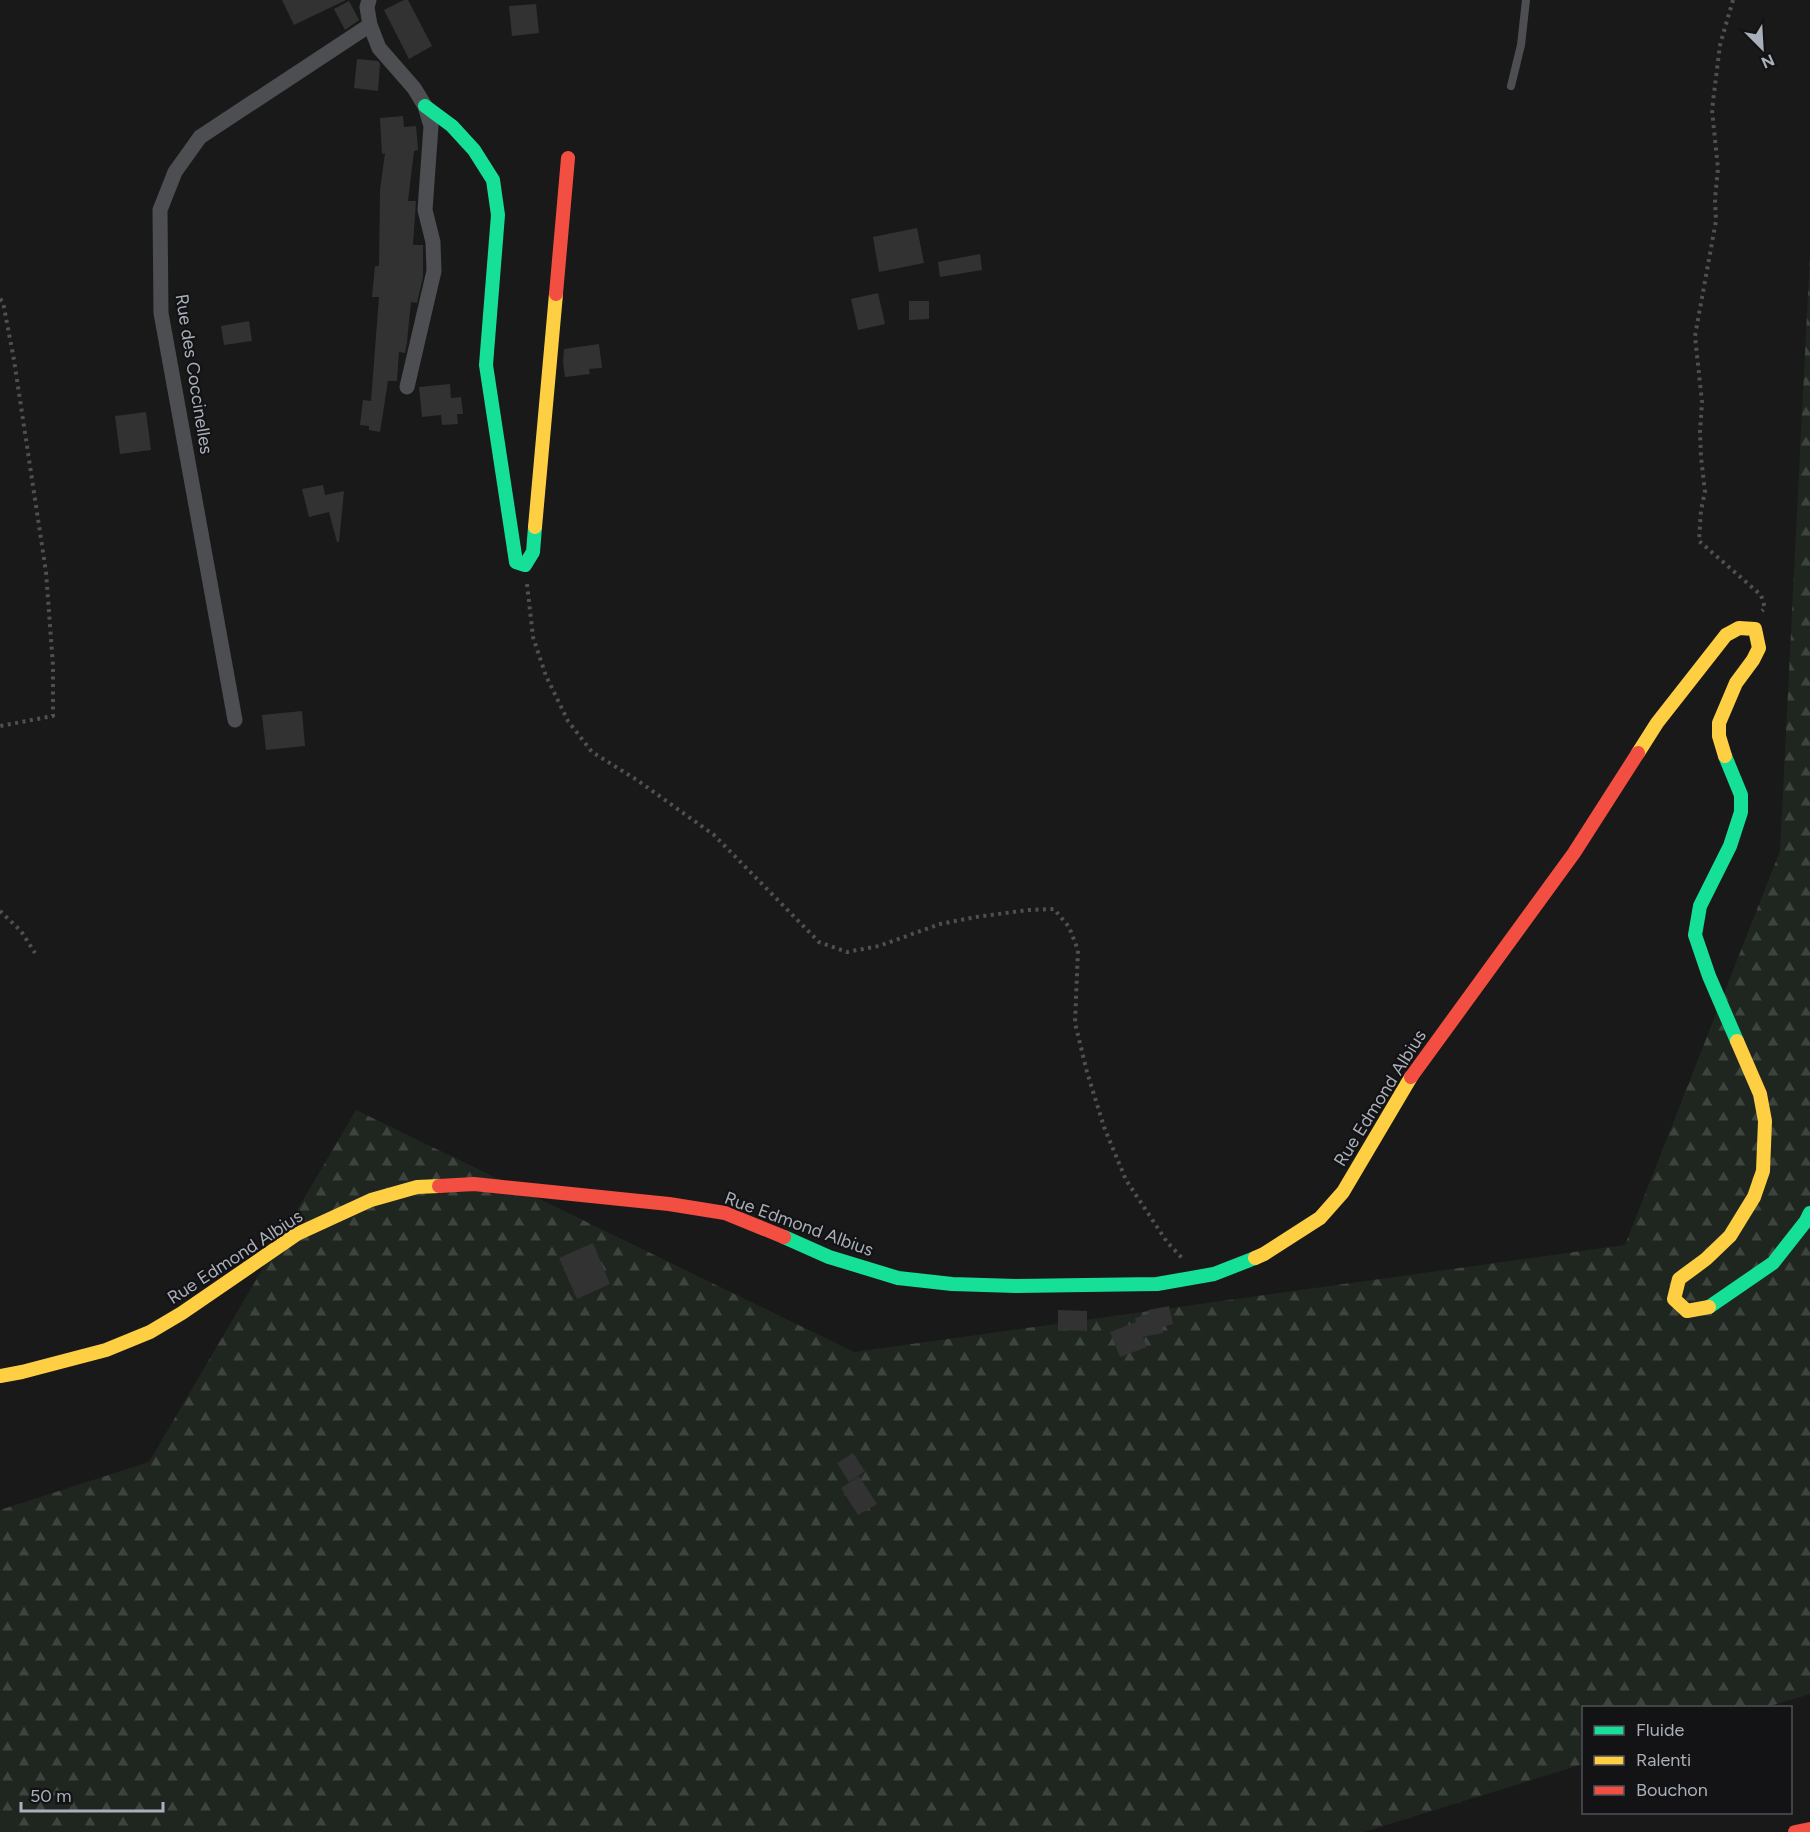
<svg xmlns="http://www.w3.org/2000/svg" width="1810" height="1832" viewBox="0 0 1810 1832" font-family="Figtree,sans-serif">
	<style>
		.forest { fill: url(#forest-firs) }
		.building { fill: #323233 }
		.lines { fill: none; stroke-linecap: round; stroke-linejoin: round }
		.path { stroke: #4f5053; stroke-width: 4; stroke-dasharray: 3 4.5; stroke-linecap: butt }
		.lane { stroke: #4d4e52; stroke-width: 8 }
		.street { stroke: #4d4e52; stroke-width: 15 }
		.fast { stroke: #16e098; stroke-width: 14 }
		.slow { stroke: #ffcf43; stroke-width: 14 }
		.jam { stroke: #f24e42; stroke-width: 14 }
		.labels { text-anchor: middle; stroke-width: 4.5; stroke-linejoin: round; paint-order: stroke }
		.street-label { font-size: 18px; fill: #aab0b9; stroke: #131315 }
	</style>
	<defs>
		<pattern id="forest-firs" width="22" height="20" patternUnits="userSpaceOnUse" patternTransform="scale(1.5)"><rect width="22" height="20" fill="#1f261f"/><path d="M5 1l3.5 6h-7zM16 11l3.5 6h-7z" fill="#3d433d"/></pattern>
	</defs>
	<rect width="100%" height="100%" fill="#191919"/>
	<polygon class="forest" points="1810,254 1810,1694 1767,1707 1584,1708 1583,1764 1364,1832 0,1832 0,1510 149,1462 356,1110 854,1352 1625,1245 1780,851"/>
	<g class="building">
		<polygon points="282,0 346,0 294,25"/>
		<polygon points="404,0 408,0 432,46 409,59 384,10"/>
		<polygon points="349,1 359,20 345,30 334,9"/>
		<polygon points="536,4 539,33 512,36 509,6"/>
		<polygon points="357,59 378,61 380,64 378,91 354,88"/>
		<polygon points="403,116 404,127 416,126 418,150 414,151 408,201 416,201 413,245 423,245 423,277 417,303 411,302 407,342 405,353 399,352 397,381 388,381 380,432 369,430 369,426 360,425 363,400 371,401 379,297 372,297 375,266 379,266 380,190 385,153 382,154 380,118"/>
		<polygon points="917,228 924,263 879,272 873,237"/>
		<polygon points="980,254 982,270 940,277 938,262"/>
		<polygon points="878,293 885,324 858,330 851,299"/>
		<polygon points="909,301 929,301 929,319 909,320"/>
		<polygon points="249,321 252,341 224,345 221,326"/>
		<polygon points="599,344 602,368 589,369 590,374 565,377 563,362 564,349"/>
		<polygon points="450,384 451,398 461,397 463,414 457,414 458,424 442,425 441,415 422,417 419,387"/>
		<polygon points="146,412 151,450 120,454 115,416"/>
		<polygon points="323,485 325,495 344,491 339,542 337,542 329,512 309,517 302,489"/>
		<polygon points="302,711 305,746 266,750 262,715"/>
		<polygon points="593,1243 610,1284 577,1299 559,1258"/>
		<polygon points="1169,1306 1173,1324 1162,1327 1163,1333 1143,1337 1147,1347 1120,1357 1110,1332 1136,1322 1135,1318 1149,1314 1148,1310"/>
		<polygon points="1058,1310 1087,1311 1087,1331 1058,1330"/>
		<polygon points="853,1453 865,1471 849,1482 837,1463"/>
		<polygon points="859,1476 877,1504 858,1515 841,1488"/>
	</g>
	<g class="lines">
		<g class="path">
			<polyline points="1733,0 1720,45 1712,110 1718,169 1715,199 1716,221 1695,336 1702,402 1700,432 1701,457 1705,492 1701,510 1699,541 1761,595 1765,608 1762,611"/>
			<polyline points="0,299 3,302 14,360 46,572 53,666 53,716 0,726"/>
			<polyline points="527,584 533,637 546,676 568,721 592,752 637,780 714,835 819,942 847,952 879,946 940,924 976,917 1028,910 1054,909 1069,927 1078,950 1075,1023 1087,1072 1104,1127 1126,1180 1167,1242 1184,1260"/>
			<polyline points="0,911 21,931 35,953"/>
		</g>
		<polyline class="lane" points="1511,86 1521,45 1526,0"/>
		<g class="street">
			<polyline points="369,0 367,7 370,25 379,48 414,88 425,106 431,126 425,210 433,242 434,271 407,387"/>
			<polyline points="235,720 161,313 160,210 175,172 200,137 370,25"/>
		</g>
		<g class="fast">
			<polyline points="425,106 452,126 474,150 493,180 498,215 486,365 516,562 525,565 533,552 535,527"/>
			<polyline points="1725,756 1741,795 1741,812 1730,846 1700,906 1695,935 1709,976 1737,1041"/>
			<polyline points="784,1237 829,1257 898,1278 952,1284 1016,1286 1157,1284 1214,1274 1255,1258"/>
			<polyline points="1709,1307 1773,1263 1806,1221 1810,1213"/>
		</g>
		<g class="slow">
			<polyline points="535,527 556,294"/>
			<polyline points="1638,753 1657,723 1726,635 1739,628 1755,629 1759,648 1753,660 1736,683 1719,723 1719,736 1725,756"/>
			<polyline points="1255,1258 1264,1254 1320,1218 1343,1192 1411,1077"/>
			<polyline points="1709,1307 1687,1311 1674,1299 1679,1279 1706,1259 1730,1236 1754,1197 1763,1171 1765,1121 1760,1094 1737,1041"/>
			<polyline points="0,1376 22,1372 106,1350 150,1332 182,1313 297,1234 371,1200 417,1187 439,1186"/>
		</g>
		<g class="jam">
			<polyline points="556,294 568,158"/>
			<polyline points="1411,1077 1574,853 1638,753"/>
			<polyline points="439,1186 474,1184 669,1204 725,1213 784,1237"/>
			<polyline points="1795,1832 1810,1829"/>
		</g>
	</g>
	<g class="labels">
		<g class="street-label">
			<text transform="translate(194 374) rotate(81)" y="6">Rue des Coccinelles</text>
			<text transform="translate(1380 1098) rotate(-58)" y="6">Rue Edmond Albius</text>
			<text transform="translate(799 1224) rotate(20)" y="6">Rue Edmond Albius</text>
			<text transform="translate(235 1257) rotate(-33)" y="6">Rue Edmond Albius</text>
		</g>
	</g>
	<rect x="1582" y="1706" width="210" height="108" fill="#131315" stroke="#4f5257" stroke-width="1.5"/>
	<rect x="1594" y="1726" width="30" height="9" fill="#16e098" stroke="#4f5257" stroke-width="1.5"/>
	<text x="1636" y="1736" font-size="18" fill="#aab0b9">Fluide</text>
	<rect x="1594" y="1756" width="30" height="9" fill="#ffcf43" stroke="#4f5257" stroke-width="1.5"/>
	<text x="1636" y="1766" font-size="18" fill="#aab0b9">Ralenti</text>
	<rect x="1594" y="1786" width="30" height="9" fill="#f24e42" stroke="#4f5257" stroke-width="1.5"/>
	<text x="1636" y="1796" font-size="18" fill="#aab0b9">Bouchon</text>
	<g transform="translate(1762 48) rotate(156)" stroke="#131315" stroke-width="4.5" paint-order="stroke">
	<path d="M0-4.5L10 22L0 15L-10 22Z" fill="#aab0b9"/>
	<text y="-9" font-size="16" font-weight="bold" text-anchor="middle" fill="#aab0b9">N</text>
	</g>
	<path d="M21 1802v9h142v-9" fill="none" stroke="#aab0b9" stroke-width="3"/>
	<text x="30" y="1802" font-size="18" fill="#aab0b9" stroke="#131315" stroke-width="4.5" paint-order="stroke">50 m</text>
</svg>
